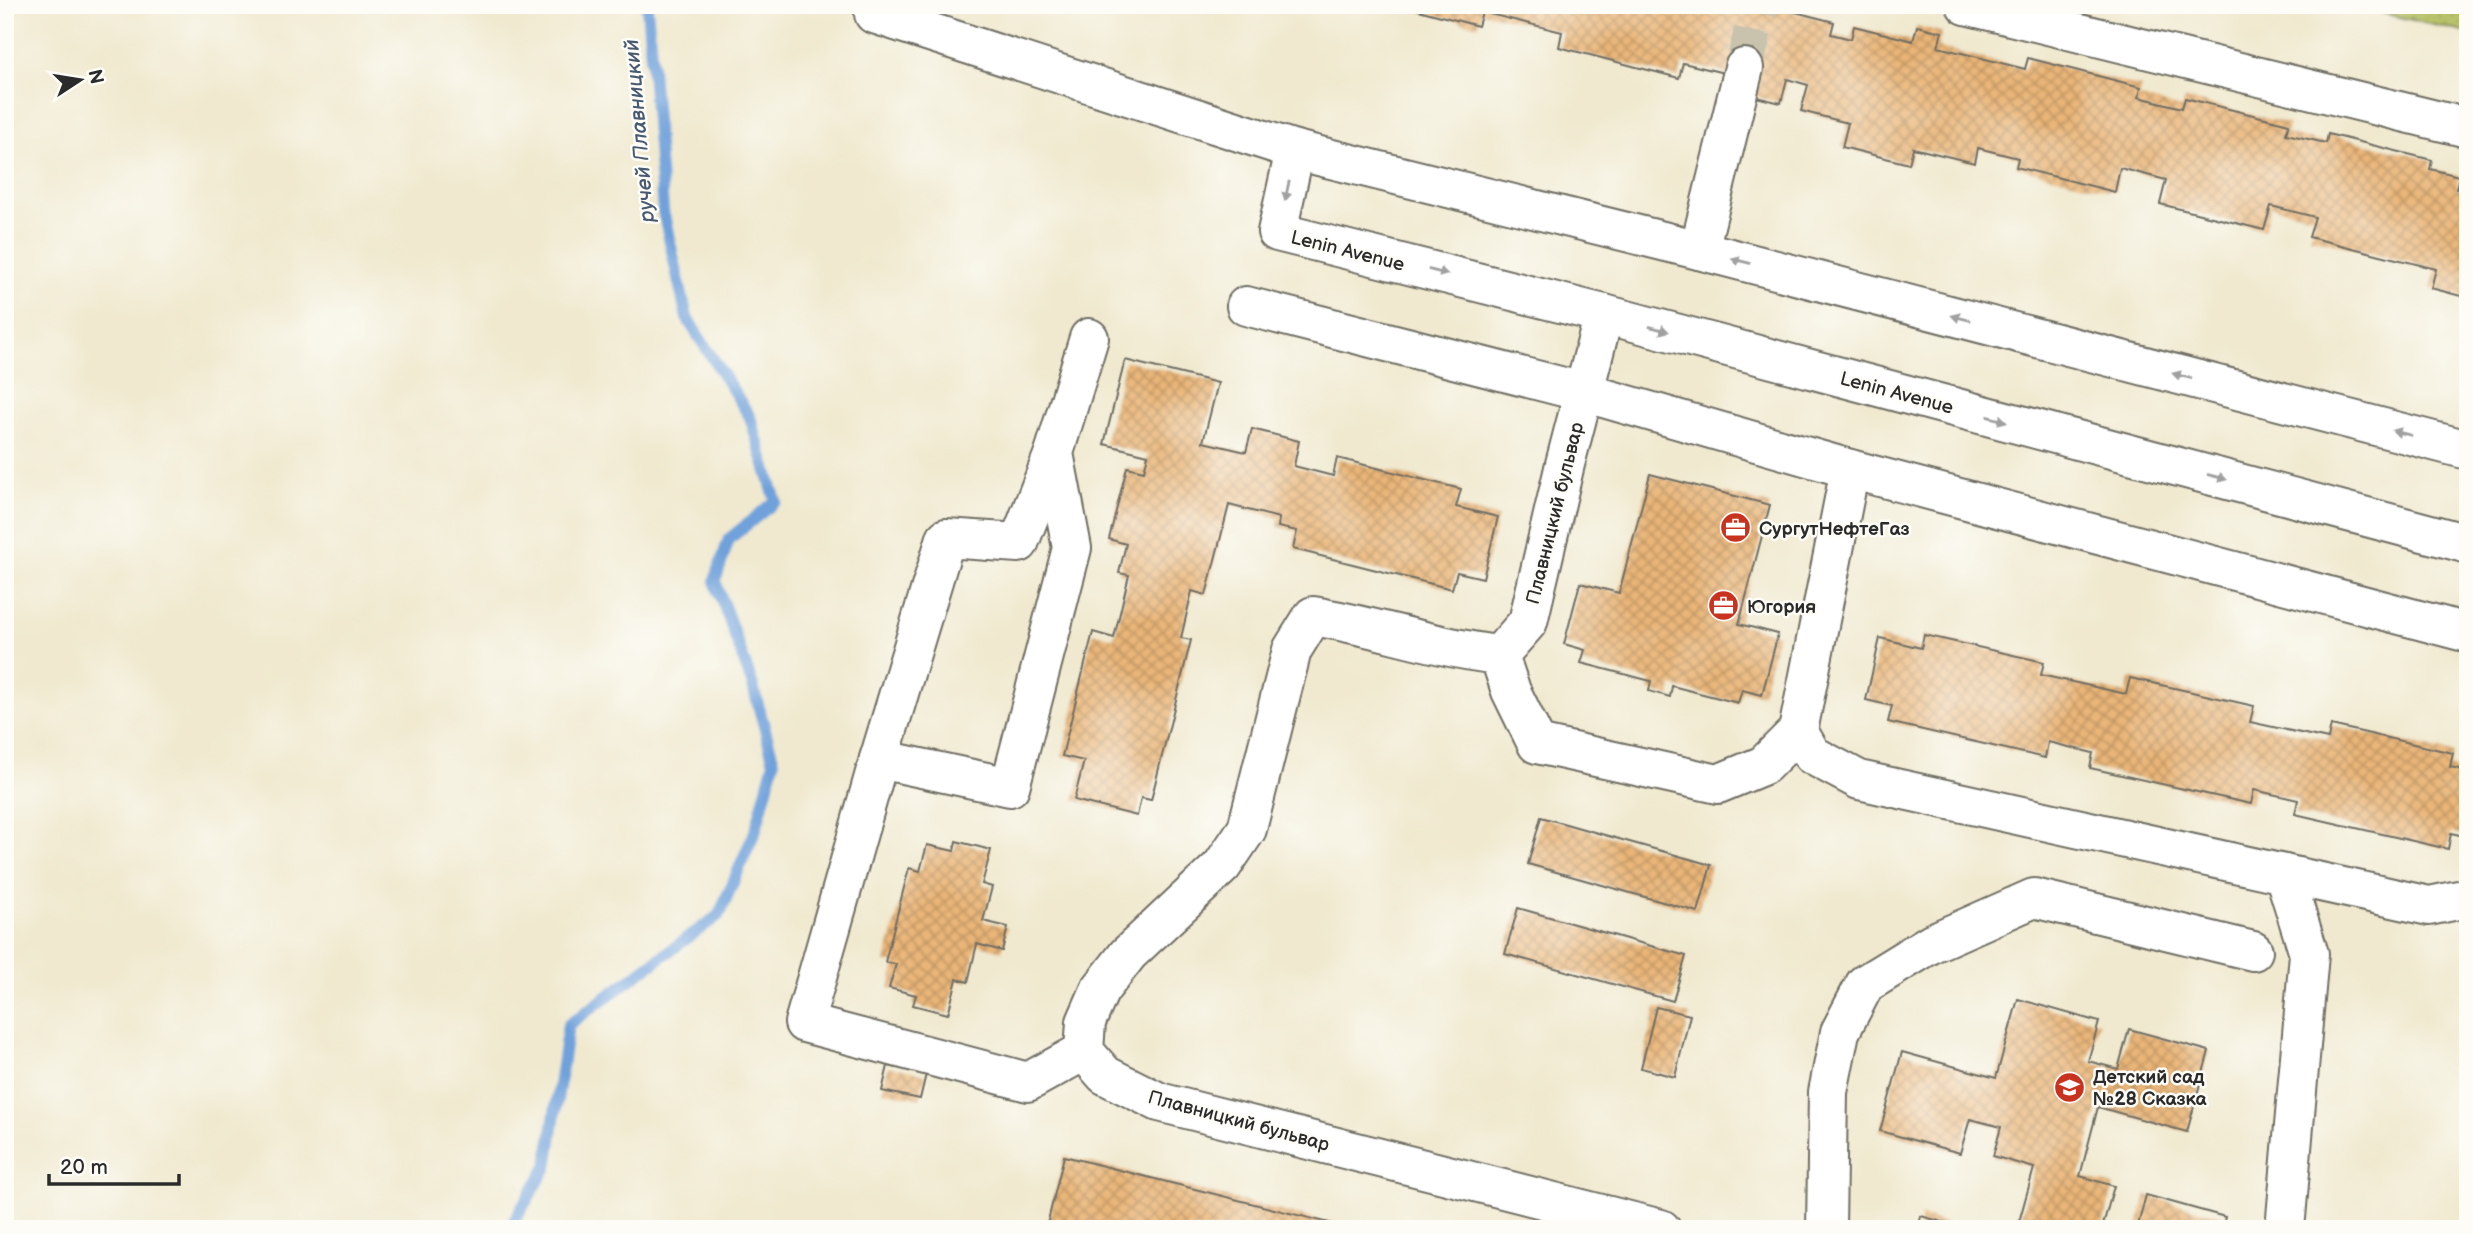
<svg xmlns="http://www.w3.org/2000/svg" width="2473" height="1234" viewBox="0 0 2473 1234" font-family="'Balsamiq Sans',sans-serif">
	<style>
		.grass { fill: url(#grass-dots); stroke: #6f7446; stroke-width: 2 }
		.lines { fill: none; stroke-linecap: round; stroke-linejoin: round }
		.stream { stroke: #70a1db; stroke-width: 12 }
		.building { fill: url(#building-cross-hatch) }
		.minor-tunnel { stroke: #c9c3ae; stroke-width: 38; stroke-dasharray: 38 19; stroke-linecap: butt }
		.minor-casing { stroke: #706e64; stroke-width: 42 }
		.minor { stroke: #fff; stroke-width: 38 }
		.oneway { fill: #a0a0a0 }
		.labels { text-anchor: middle; stroke-width: 5; stroke-linejoin: round; paint-order: stroke }
		.street-label { font-size: 19px; fill: #2b2b2b; stroke: #fdfcf7 }
		.poi-label { font-size: 19px; font-weight: bold; fill: #2b2b2b; stroke: #fdfcf7; text-anchor: start }
		.water-label { font-size: 21px; font-style: italic; fill: #475a71; stroke: #fdfcf7 }
	</style>
	<defs>
		<pattern id="grass-dots" width="8" height="8" patternUnits="userSpaceOnUse" patternTransform="scale(1.75)"><rect width="8" height="8" fill="#b3be60"/><path d="M2 2h.1M6 6h.1" fill="none" stroke="#9aa354" stroke-width="1.8" stroke-linecap="round"/></pattern>
		<pattern id="building-cross-hatch" width="8" height="8" patternUnits="userSpaceOnUse" patternTransform="scale(1.75)"><rect width="8" height="8" fill="#eab678"/><path d="M0 0l8 8M0 8l8-8" fill="none" stroke="#be9463"/></pattern>
	</defs>
	<rect width="100%" height="100%" fill="#fdfcf7"/>
	<filter id="ink" filterUnits="userSpaceOnUse"><feTurbulence type="fractalNoise" baseFrequency=".0143" numOctaves="2"/><feDisplacementMap in="SourceGraphic" scale="14" xChannelSelector="R" yChannelSelector="G"/><feConvolveMatrix kernelMatrix="1 2 1 2 8 2 1 2 1" color-interpolation-filters="sRGB"/></filter>
	<filter id="wash" filterUnits="userSpaceOnUse"><feTurbulence type="fractalNoise" baseFrequency=".00686" numOctaves="4" result="noise"/><feDisplacementMap in="SourceGraphic" scale="28" xChannelSelector="R" yChannelSelector="G"/><feGaussianBlur stdDeviation="1.57" result="paint"/><feColorMatrix in="noise" values="0 0 0 0 0 0 0 0 0 0 0 0 0 0 0 0 0 1.4 0 .05"/><feComposite in="paint" operator="in"/></filter>
	<g filter="url(#wash)">
		<rect width="100%" height="100%" fill="#f0e9cf"/>
		<polygon class="grass" points="2347,5 2468,5 2468,33"/>
		<g class="lines">
			<polyline class="stream" points="509,1229 547,1167 568,1025 719,915 756,829 774,762 752,683 715,581 729,539 776,501 750,417 687,318 663,211 647,5"/>
		</g>
		<g id="blocks">
			<g class="building">
				<polygon points="1400,5 1718,5 1717,8 1738,13 1741,5 1768,5 1834,22 1831,34 1851,39 1854,26 1913,41 1917,26 1942,32 1938,47 2025,69 2028,58 2141,87 2139,97 2182,108 2185,98 2289,124 2286,134 2326,143 2328,134 2432,160 2430,169 2459,176 2456,189 2468,191 2468,298 2431,288 2436,269 2309,237 2315,217 2271,206 2264,230 2160,204 2166,180 2120,168 2115,192 2016,167 2018,158 1978,148 1975,163 1913,148 1909,164 1842,147 1848,123 1801,111 1808,85 1787,79 1781,103 1756,97 1724,73 1683,63 1679,78 1559,47 1562,32 1482,12 1478,26"/>
				<polygon points="1125,360 1218,383 1203,442 1246,452 1252,429 1299,441 1294,466 1333,476 1337,458 1461,489 1456,507 1498,517 1483,578 1457,572 1452,589 1293,549 1297,531 1278,527 1279,518 1229,505 1206,595 1192,591 1181,638 1191,640 1151,800 1141,798 1137,816 1074,800 1084,761 1062,756 1093,632 1114,638 1129,575 1119,573 1126,544 1109,539 1127,467 1144,471 1148,455 1104,444"/>
				<polygon points="1650,474 1770,505 1739,624 1778,634 1762,695 1742,690 1738,703 1672,686 1670,697 1649,691 1651,681 1581,663 1585,650 1564,644 1580,583 1619,593"/>
				<polygon points="1924,635 2044,662 2041,675 2126,694 2130,678 2254,706 2250,722 2328,739 2331,725 2453,753 2450,767 2468,771 2468,837 2451,833 2448,849 2295,814 2298,800 2254,790 2251,804 2090,768 2093,753 2048,742 2045,758 1888,722 1892,706 1866,700 1880,638 1921,648"/>
				<polygon points="1541,817 1711,865 1698,912 1528,864"/>
				<polygon points="956,841 991,850 982,884 992,887 983,921 1008,927 1002,951 977,944 968,982 957,979 948,1014 913,1005 916,995 889,988 896,964 885,962 909,868 920,871 927,845 954,851"/>
				<polygon points="1518,908 1686,956 1673,1001 1505,954"/>
				<polygon points="2018,999 2099,1022 2088,1061 2118,1069 2129,1029 2209,1051 2187,1132 2098,1107 2080,1176 2114,1186 2103,1225 2115,1229 2017,1229 2034,1168 1993,1156 2001,1127 1970,1119 1960,1153 1880,1131 1902,1052 1996,1078"/>
				<polygon points="1656,1007 1690,1015 1675,1077 1641,1068"/>
				<polygon points="888,1066 926,1074 920,1099 882,1091"/>
				<polygon points="1064,1156 1349,1228 1349,1229 1046,1229"/>
				<polygon points="2146,1195 2225,1217 2222,1229 2137,1229"/>
				<polygon points="1921,1216 1964,1228 1964,1229 1918,1229"/>
			</g>
		</g>
	</g>
	<g filter="url(#ink)">
		<use href="#blocks" fill-opacity="0" stroke="#706e64" stroke-width="2"/>
		<g class="lines">
			<polyline class="minor-tunnel" points="1744,68 1759,5"/>
			<defs>
				<g id="minor">
					<polyline points="876,5 874,14 1295,150 1699,250 2468,450"/>
					<polyline points="1966,5 2468,128"/>
					<polyline points="1295,150 1277,232 1604,314 2468,544"/>
					<polyline points="1699,250 1744,68"/>
					<polyline points="1246,306 1583,392 1850,469 2468,633"/>
					<path d="M1604 314 1565 464 1528 622 1499 655C1436 648 1376 626 1313 616L1292 650 1247 829 1222 866 1128 954 1100 990 1086 1022 1084 1051 1105 1075 1159 1102 1661 1229"/>
					<polyline points="1499,655 1511,691 1537,744 1718,784 1764,765 1798,731 1850,469"/>
					<polyline points="1798,731 1812,755 1859,780 2429,906 2468,898"/>
					<polyline points="879,759 946,538 1019,543 1054,453"/>
					<polyline points="2284,874 2309,954 2285,1229"/>
					<polyline points="1084,1051 1028,1082 804,1023 879,759 1010,787 1072,548 1054,453 1089,338"/>
					<polyline points="1826,1229 1828,1092 1840,1032 1865,984 1932,943 2034,898 2253,951"/>
				</g>
			</defs>
			<use href="#minor" class="minor-casing"/>
			<use href="#minor" class="minor"/>
		</g>
		<defs><path id="oneway-solid" d="M-6-.8H1V-3.2L6.5 0L1 3.2V.8H-6Z" transform="scale(1.75)"/></defs>
		<g class="oneway">
			<use href="#oneway-solid" transform="translate(1287 191) rotate(102)"/>
			<use href="#oneway-solid" transform="translate(1741 261) rotate(-165)"/>
			<use href="#oneway-solid" transform="translate(1438 272) rotate(14)"/>
			<use href="#oneway-solid" transform="translate(1961 318) rotate(-165)"/>
			<use href="#oneway-solid" transform="translate(1659 329) rotate(15)"/>
			<use href="#oneway-solid" transform="translate(2182 376) rotate(-165)"/>
			<use href="#oneway-solid" transform="translate(1997 419) rotate(15)"/>
			<use href="#oneway-solid" transform="translate(2402 433) rotate(-165)"/>
			<use href="#oneway-solid" transform="translate(2217 477) rotate(15)"/>
		</g>
	</g>
	<defs>
		<symbol id="office-disc" viewBox="-11 -11 22 22"><circle r="9.5" fill="#c8321e" stroke="#fdfcf7"/><path d="M-6-3h4V-5.5h4V-3h4V5H-6ZM-1-4.5V-3h2v-1.5ZM-6 0V1H6V0Z" fill="#fff"/></symbol>
		<symbol id="school-disc" viewBox="-11 -11 22 22"><circle r="9.5" fill="#c8321e" stroke="#fdfcf7"/><path d="M0-5L7-2L0 1L-7-2ZM-4 1L0 2.5L4 1V4Q0 6-4 4Z" fill="#fff"/></symbol>
	</defs>
	<g fill-rule="evenodd">
		<use href="#office-disc" x="1718" y="510" width="35" height="35"/>
		<use href="#office-disc" x="1706" y="588" width="35" height="35"/>
		<use href="#school-disc" x="2052" y="1070" width="35" height="35"/>
	</g>
	<g class="labels">
		<g class="street-label">
			<text transform="translate(1348 250) rotate(14)" y="7">Lenin Avenue</text>
			<text transform="translate(1897 392) rotate(15)" y="7">Lenin Avenue</text>
			<text transform="translate(1554 513) rotate(-76)" y="7">Плавницкий бульвар</text>
			<text transform="translate(1239 1120) rotate(15)" y="7">Плавницкий бульвар</text>
		</g>
		<g class="poi-label">
			<text x="1759" y="535">СургутНефтеГаз</text>
			<text x="1747" y="613">Югория</text>
			<text x="2093" y="1083">Детский сад<tspan x="2093" dy="22">№28 Сказка</tspan></text>
		</g>
		<g class="water-label">
			<text transform="translate(639 131) rotate(-95)" y="7">ручей Плавницкий</text>
		</g>
	</g>
	<rect width="2473" height="1234" fill="none" stroke="#fdfcf7" stroke-width="28"/>
	<g transform="translate(80 80) rotate(78)" stroke="#fdfcf7" stroke-width="5" paint-order="stroke">
	<path d="M0-5L12 26L0 18L-12 26Z" fill="#2b2b2b"/>
	<text y="-10" font-size="19" font-weight="bold" text-anchor="middle" fill="#2b2b2b">N</text>
	</g>
	<path d="M49 1174v10h130v-10" fill="none" stroke="#2b2b2b" stroke-width="3.5"/>
	<text x="60" y="1174" font-size="21" fill="#2b2b2b" stroke="#fdfcf7" stroke-width="5" paint-order="stroke">20 m</text>
</svg>
